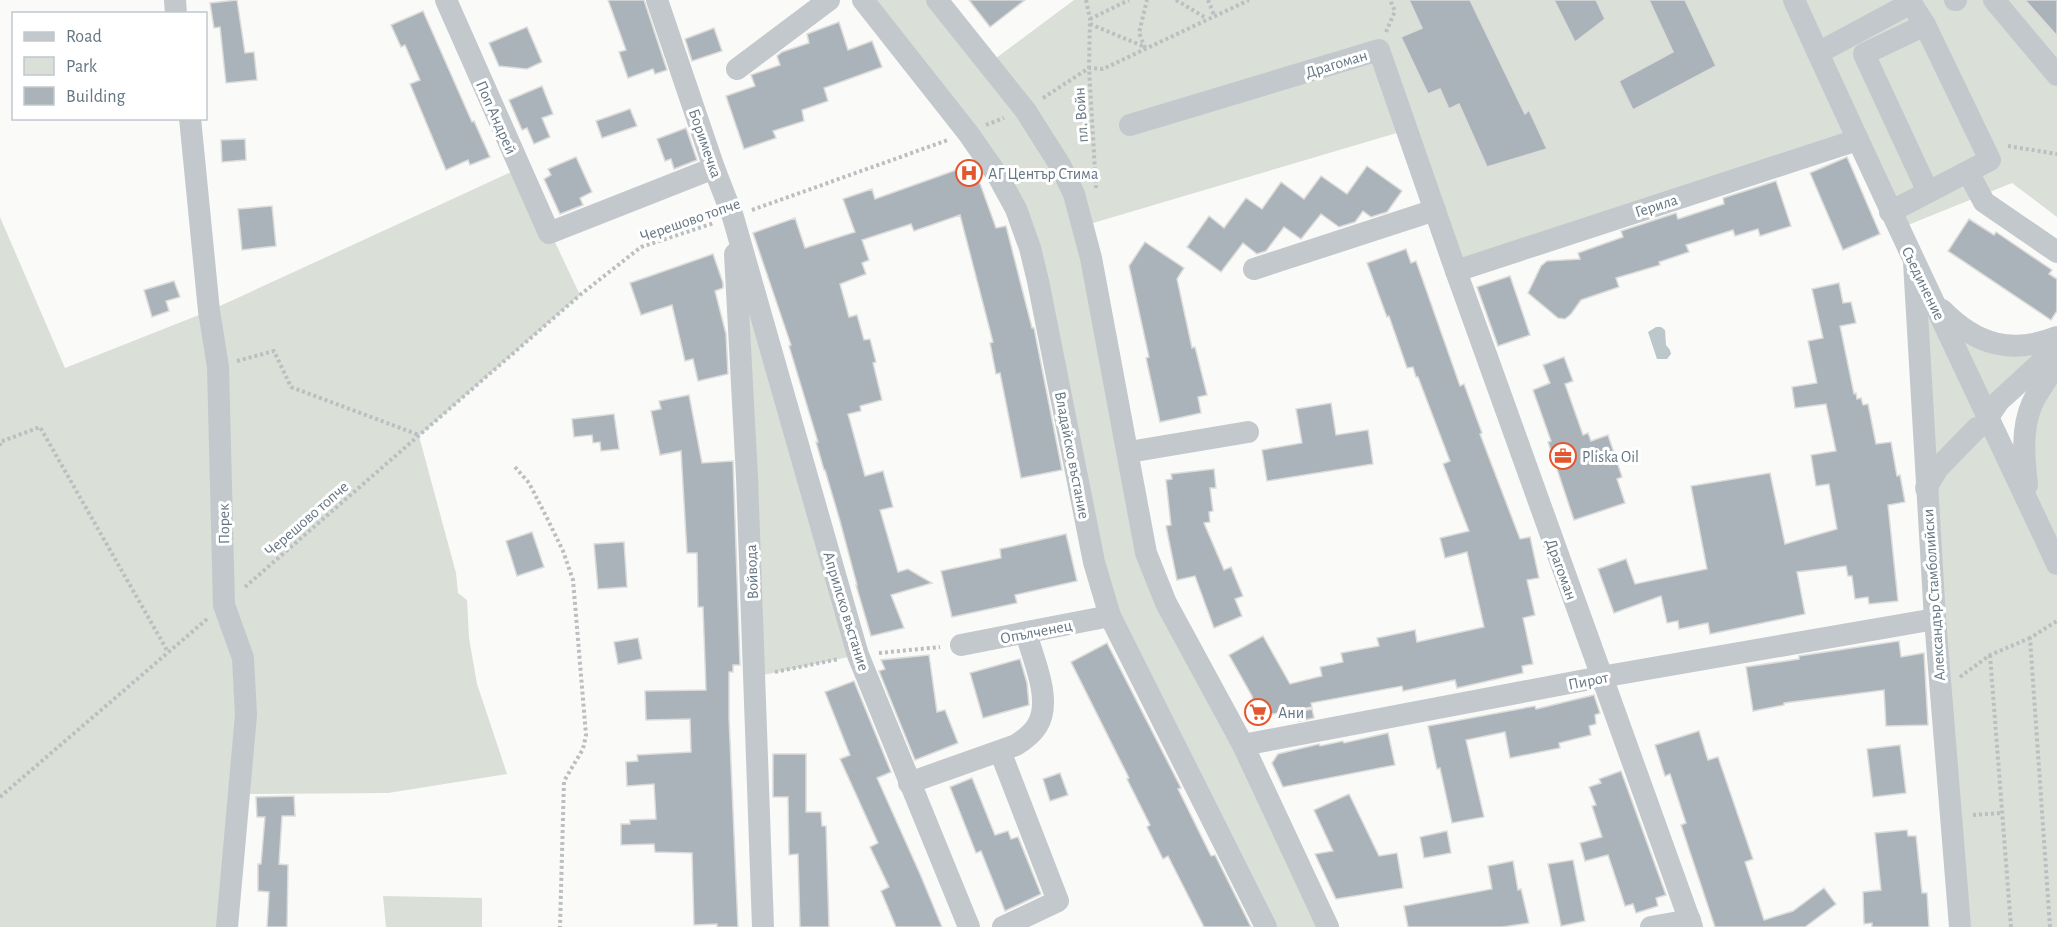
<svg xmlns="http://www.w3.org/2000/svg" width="2057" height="927" viewBox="0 0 2057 927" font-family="'Alegreya Sans',sans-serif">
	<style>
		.green { fill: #dadfd7 }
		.water { fill: #bbc7cb }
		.building { fill: #aab3b9; stroke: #dcdcda; stroke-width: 1.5 }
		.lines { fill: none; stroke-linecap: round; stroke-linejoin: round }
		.path { stroke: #bbbfc2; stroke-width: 4; stroke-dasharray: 3 3; stroke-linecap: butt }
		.minor { stroke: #c3c8cc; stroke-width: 22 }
		.labels { text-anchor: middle; stroke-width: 6; stroke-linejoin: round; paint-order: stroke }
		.street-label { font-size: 16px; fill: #657683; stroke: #fff }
		.poi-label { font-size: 16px; fill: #657683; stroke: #fff; text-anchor: start }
	</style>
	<rect width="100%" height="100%" fill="#fafaf8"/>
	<g class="green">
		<polygon points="863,0 937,0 988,64 1074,0 2057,0 2057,217 2012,183 1898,229 1857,140 1456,271 1407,130 1083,226 1146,553 1328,927 1266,927 1116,631 1016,209"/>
		<polygon points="520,168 580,295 419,436 456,573 458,593 467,600 469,638 477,684 507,774 388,793 238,794 227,927 0,927 0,217 65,368 209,311"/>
		<polygon points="733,217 858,655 754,677"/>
		<polygon points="1914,262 1956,325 2043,343 1988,417 2028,499 2024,453 2057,365 2057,927 1960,927"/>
		<polygon points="383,896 482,898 482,927 386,927"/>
	</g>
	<polygon class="water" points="1656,327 1661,327 1665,330 1666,345 1670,350 1671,354 1667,359 1657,359 1648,332"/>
	<g class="building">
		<polygon points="237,0 245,53 254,52 257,80 226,83 220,27 214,28 210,3"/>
		<polygon points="608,0 644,0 667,70 655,74 653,69 628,78 619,52 626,50"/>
		<polygon points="969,0 1025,0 990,27"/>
		<polygon points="1409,0 1470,0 1525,114 1529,110 1547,149 1487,167 1459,104 1449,109 1440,89 1428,94 1401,37 1422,28"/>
		<polygon points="1554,0 1596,0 1605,19 1575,42"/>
		<polygon points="1649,0 1685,0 1716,66 1633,110 1619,81 1673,52"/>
		<polygon points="2025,0 2057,0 2057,36"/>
		<polygon points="423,11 472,122 474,121 490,157 470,165 468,160 446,170 410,84 420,80 405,45 401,47 391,25"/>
		<polygon points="839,22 848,50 872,41 882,67 824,88 828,101 802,110 804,121 773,131 776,138 744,149 726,96 755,86 751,75 780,65 777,56 782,52 809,43 807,34"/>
		<polygon points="527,27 542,62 527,69 499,66 489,43"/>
		<polygon points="714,28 722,51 692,61 685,39"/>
		<polygon points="542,86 553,114 542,118 550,137 534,144 527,128 522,130 509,100"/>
		<polygon points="630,109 637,126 602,138 596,121"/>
		<polygon points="686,128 697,160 674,169 671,159 665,161 657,139"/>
		<polygon points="245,139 246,160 222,162 221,140"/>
		<polygon points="576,157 592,192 580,198 583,205 560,214 544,179 551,175 548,169"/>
		<polygon points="1847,157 1880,234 1843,250 1810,173"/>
		<polygon points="973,164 996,228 1006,226 1032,328 1034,328 1062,470 1021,478 1000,373 996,374 990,343 993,342 960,215 914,231 911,224 862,240 869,260 862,263 866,274 840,284 849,317 857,315 864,340 870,339 876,362 873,363 882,400 860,406 861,411 848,414 865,476 883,471 893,507 880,510 898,572 908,569 932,583 891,595 904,628 871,636 856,585 857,585 840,521 825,470 824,470 816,442 818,442 789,346 791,345 753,233 795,218 805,248 855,232 843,199 872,189 875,199"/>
		<polygon points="1367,166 1402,191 1387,212 1371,217 1363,211 1355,222 1339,227 1321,214 1301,239 1284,227 1266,251 1257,254 1243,243 1221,272 1187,247 1209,216 1224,228 1246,198 1262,209 1281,182 1304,199 1321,176 1347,194"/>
		<polygon points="1776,181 1791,226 1760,236 1758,229 1735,236 1733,230 1686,245 1689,252 1659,262 1660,265 1616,278 1619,287 1581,300 1571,314 1565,319 1558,318 1528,293 1541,266 1547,261 1580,259 1578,253 1623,237 1621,231 1676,213 1678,219 1724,204 1723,198"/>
		<polygon points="272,206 276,246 242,250 238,209"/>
		<polygon points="1969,219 1994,235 1996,232 2052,270 2049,274 2057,279 2057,311 2051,320 1948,251"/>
		<polygon points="1145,242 1184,268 1177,279 1192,348 1195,347 1207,395 1198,397 1201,413 1160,422 1146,358 1149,357 1129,266"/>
		<polygon points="1406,249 1411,263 1416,261 1460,386 1464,384 1482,433 1480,434 1520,539 1530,537 1539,578 1527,580 1535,615 1523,618 1533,664 1522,666 1523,673 1457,688 1455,680 1403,691 1402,686 1311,703 1312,707 1256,717 1252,696 1229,655 1263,636 1290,684 1322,676 1320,667 1343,662 1341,653 1379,646 1377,638 1415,630 1417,642 1484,627 1467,552 1445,558 1440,538 1469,531 1443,464 1450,461 1418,377 1416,377 1413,367 1407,368 1389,316 1387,317 1367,263"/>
		<polygon points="713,254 723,283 723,288 715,291 726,334 728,374 698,381 693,359 685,361 672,305 641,315 630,283"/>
		<polygon points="1510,276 1530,335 1498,346 1477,287"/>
		<polygon points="174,281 180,297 166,301 169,311 152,317 144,290"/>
		<polygon points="1839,283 1843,303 1851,302 1856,323 1840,326 1854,394 1856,393 1857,399 1861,398 1863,405 1868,404 1876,444 1891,442 1897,476 1900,475 1905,502 1888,505 1898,601 1869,604 1868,597 1855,599 1852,576 1848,576 1846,566 1797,572 1805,614 1710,634 1708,623 1679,629 1678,621 1667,623 1661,596 1614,613 1598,569 1626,559 1635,584 1707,569 1691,486 1770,473 1785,544 1837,529 1829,484 1816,486 1811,455 1836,451 1826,404 1795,408 1792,387 1817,383 1808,341 1823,338 1812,289"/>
		<polygon points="1564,357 1573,381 1565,384 1583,435 1588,433 1591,441 1608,435 1622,477 1617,479 1625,503 1574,520 1548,442 1551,441 1533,390 1550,383 1543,365"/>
		<polygon points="689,395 702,463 733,461 740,665 733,665 733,672 729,672 729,718 738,927 717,927 717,924 694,925 692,853 655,852 654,844 621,845 621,824 630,824 630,820 656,819 654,784 627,786 626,762 638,761 637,755 691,752 690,719 646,720 645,691 706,690 703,607 698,607 697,553 687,553 681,451 660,455 651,411 661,409 659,401"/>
		<polygon points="1331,403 1336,435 1368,430 1373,464 1267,481 1262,450 1302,443 1296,409"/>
		<polygon points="614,414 619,449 601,451 600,442 593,443 592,435 574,437 572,419"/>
		<polygon points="1214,469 1216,488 1210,488 1213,511 1209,512 1210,522 1204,523 1224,570 1231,567 1243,596 1235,599 1242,616 1214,628 1195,576 1177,580 1166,526 1171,525 1166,480 1172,479 1171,474"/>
		<polygon points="532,532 544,567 517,576 506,541"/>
		<polygon points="1066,534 1077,581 1015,595 1017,603 952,617 941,571 1001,558 1000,549"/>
		<polygon points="624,542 627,587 598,589 594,544"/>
		<polygon points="638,638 642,659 618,664 614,642"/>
		<polygon points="1899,641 1901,657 1924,653 1928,725 1886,726 1884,690 1784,703 1784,705 1753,711 1746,667 1799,659 1799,656"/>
		<polygon points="1107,643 1181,788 1178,789 1211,856 1215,855 1251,927 1204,927 1168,856 1163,859 1147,827 1150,825 1127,779 1129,778 1071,662"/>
		<polygon points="929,655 937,712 945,710 958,743 915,760 879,671 885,669 881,660"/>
		<polygon points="1020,659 1027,683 1029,705 983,718 970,673"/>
		<polygon points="854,681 891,772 877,778 920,874 942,927 896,927 881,891 889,887 870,847 878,843 840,759 850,755 825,692"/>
		<polygon points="1594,695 1600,713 1595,715 1596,724 1589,726 1591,735 1559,743 1560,748 1510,758 1505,732 1466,740 1484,817 1452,823 1440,768 1437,769 1428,726 1535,706 1536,709"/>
		<polygon points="1312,709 1314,718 1299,721 1298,712"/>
		<polygon points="1699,731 1708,760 1718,757 1753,859 1745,862 1764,920 1793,911 1824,888 1836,904 1805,927 1715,927 1681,825 1686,823 1670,774 1665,776 1655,745"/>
		<polygon points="1388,733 1395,765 1283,787 1272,763 1278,754 1319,744 1320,746 1343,741 1344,743"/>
		<polygon points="1900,745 1906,793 1873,797 1867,749"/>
		<polygon points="773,754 806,754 806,812 821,812 822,826 826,826 829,927 800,927 798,854 789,855 788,797 773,797"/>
		<polygon points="1621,771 1666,895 1656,898 1658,906 1636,913 1633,904 1625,906 1608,855 1585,861 1580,843 1602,837 1592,806 1596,805 1589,787 1601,783 1599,779"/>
		<polygon points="1060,773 1068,795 1050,801 1043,779"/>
		<polygon points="972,778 995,835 1008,831 1011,839 1018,837 1041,894 1005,911 981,851 976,853 950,787"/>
		<polygon points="1349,794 1379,856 1397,853 1403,888 1336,899 1315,854 1333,851 1314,810"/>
		<polygon points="294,796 295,816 282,816 279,864 288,865 287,927 267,927 269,892 258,891 258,864 261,864 265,817 257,817 256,797"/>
		<polygon points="1907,830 1908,836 1916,836 1922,893 1927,893 1929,927 1872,927 1872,923 1864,924 1863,892 1881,890 1875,833"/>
		<polygon points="1447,831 1451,853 1424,858 1420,837"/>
		<polygon points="1573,860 1585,921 1561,926 1548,864"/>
		<polygon points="1513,861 1518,890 1521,889 1529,923 1502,927 1408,927 1404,906 1492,889 1488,866"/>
	</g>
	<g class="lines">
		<g class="path">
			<polyline points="1086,0 1090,19 1089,68 1096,188"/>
			<polyline points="1176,0 1206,18"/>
			<polyline points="1208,0 1214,15"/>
			<polyline points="1090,19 1129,0"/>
			<polyline points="1090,24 1145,47"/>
			<polyline points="1386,32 1395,11 1390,0"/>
			<polyline points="1145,48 1139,33 1147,0"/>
			<polyline points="1043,98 1089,68 1103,69 1249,0"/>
			<polyline points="986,125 1004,118"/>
			<polyline points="2008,146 2057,154"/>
			<polyline points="752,210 948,140"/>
			<polyline points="237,361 274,351 291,387 419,435"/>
			<polyline points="0,446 0,442 40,427 168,652"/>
			<polyline points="515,467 529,483 546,516 563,551 573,580 586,735 583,749 564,781 560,927"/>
			<polyline points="245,587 580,295 641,247 714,223"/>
			<polyline points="879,653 940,647"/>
			<polyline points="1990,655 2011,927"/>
			<polyline points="775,672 839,659"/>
			<polyline points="1960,677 1990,655 2030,638"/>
			<polyline points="0,797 207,619"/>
			<polyline points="1973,815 2002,813"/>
			<polyline points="2050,927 2030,638 2057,621"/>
		</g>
		<g class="minor">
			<polyline points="175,0 176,14"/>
			<polyline points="446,0 549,233 714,168"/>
			<polyline points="657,0 714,168 733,217 858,655 969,927"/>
			<polyline points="863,0 968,133 998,176 1016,209 1030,248 1038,281 1094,562 1110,616 1266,927"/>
			<polyline points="937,0 1025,110 1060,165 1074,194 1091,258 1146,553 1166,603 1243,745 1328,927"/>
			<path d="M1794 0C1879 189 1969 376 2057 564"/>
			<polyline points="1955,0 1956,0"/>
			<polyline points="1994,0 2057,75"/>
			<polyline points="1925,25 1864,54 1928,192"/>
			<polyline points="1818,53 1911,3 1925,25 1990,160 1890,212"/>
			<polyline points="737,69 829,0"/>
			<polyline points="190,118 209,311 218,367 224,605 243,658 246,715 227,927"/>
			<polyline points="1130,125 1379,50 1456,271 1692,927"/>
			<polyline points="1968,172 1984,202 2057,252"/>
			<polyline points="735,254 747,477 763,927"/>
			<polyline points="1914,262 1935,619 1960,927"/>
			<polyline points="1254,269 1435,210"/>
			<polyline points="1456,271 1857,140"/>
			<path d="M1942 310C1976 345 2012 355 2057 337"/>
			<polyline points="1988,417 1999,401 2057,348"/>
			<polyline points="1129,452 1248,432"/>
			<path d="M2027 485C2024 459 2021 429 2032 404 2037 392 2047 380 2054 368"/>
			<polyline points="1926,488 1938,468 1977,428"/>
			<polyline points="961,645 1110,616"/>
			<polyline points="1243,745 1601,677 1935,619"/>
			<polyline points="1000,751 1058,901 1003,927"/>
			<path d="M909 783 1016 745C1024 740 1032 734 1037 726 1053 701 1033 659 1026 633"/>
			<polyline points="1651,927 1690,920"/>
		</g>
	</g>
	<defs>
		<symbol id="hospital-ring" viewBox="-11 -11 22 22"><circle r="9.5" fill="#fff" stroke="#e4572e" stroke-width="1.5"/><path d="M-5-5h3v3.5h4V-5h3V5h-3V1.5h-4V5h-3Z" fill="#e4572e"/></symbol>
		<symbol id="office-ring" viewBox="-11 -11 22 22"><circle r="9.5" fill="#fff" stroke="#e4572e" stroke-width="1.5"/><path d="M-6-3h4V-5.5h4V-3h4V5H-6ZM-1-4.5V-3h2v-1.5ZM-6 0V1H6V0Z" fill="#e4572e"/></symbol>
		<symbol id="supermarket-ring" viewBox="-11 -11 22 22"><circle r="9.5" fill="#fff" stroke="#e4572e" stroke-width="1.5"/><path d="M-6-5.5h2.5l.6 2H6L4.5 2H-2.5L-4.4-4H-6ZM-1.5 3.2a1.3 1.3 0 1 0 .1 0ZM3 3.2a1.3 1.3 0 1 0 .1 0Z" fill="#e4572e"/></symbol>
	</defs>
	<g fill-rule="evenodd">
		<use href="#hospital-ring" x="954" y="158" width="30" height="30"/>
		<use href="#office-ring" x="1548" y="441" width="30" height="30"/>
		<use href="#supermarket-ring" x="1243" y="697" width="30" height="30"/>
	</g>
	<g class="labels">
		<g class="street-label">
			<text transform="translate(1336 63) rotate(-17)" y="6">Драгоман</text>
			<text transform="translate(1080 115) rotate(-94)" y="6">пл. Войн</text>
			<text transform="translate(497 117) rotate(66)" y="6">Поп Андрей</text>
			<text transform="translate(706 143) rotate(71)" y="6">Боримечка</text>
			<text transform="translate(1656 205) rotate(-18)" y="6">Герила</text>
			<text transform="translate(690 219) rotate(-19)" y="6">Черешово топче</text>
			<text transform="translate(1924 283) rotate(64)" y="6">Съединение</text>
			<text transform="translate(1073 455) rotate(79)" y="6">Владайско въстание</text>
			<text transform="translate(306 518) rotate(-41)" y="6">Черешово топче</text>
			<text transform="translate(223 524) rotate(-91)" y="6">Порек</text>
			<text transform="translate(1562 569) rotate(70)" y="6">Драгоман</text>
			<text transform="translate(751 572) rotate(-92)" y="6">Войвода</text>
			<text transform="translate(1933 595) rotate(-94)" y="6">Александър Стамболийски</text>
			<text transform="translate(847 611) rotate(73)" y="6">Априлско въстание</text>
			<text transform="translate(1036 631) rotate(-11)" y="6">Опълченец</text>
			<text transform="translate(1588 680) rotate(-11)" y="6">Пирот</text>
		</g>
		<g class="poi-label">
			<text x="988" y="179">АГ Център Стима</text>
			<text x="1582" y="462">Pliska Oil</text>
			<text x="1278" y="718">Ани</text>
		</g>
	</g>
	<rect x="12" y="12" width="195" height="108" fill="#ffffff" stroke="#c1c8cd" stroke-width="1.5"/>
	<rect x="24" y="32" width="30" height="9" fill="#c3c8cc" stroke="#c1c8cd" stroke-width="1.5"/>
	<text x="66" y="42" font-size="18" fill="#657683">Road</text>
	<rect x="24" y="57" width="30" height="18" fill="#dadfd7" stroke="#c1c8cd" stroke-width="1.5"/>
	<text x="66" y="72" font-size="18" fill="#657683">Park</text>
	<rect x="24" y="87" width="30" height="18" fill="#aab3b9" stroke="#c1c8cd" stroke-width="1.5"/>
	<text x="66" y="102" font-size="18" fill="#657683">Building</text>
</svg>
